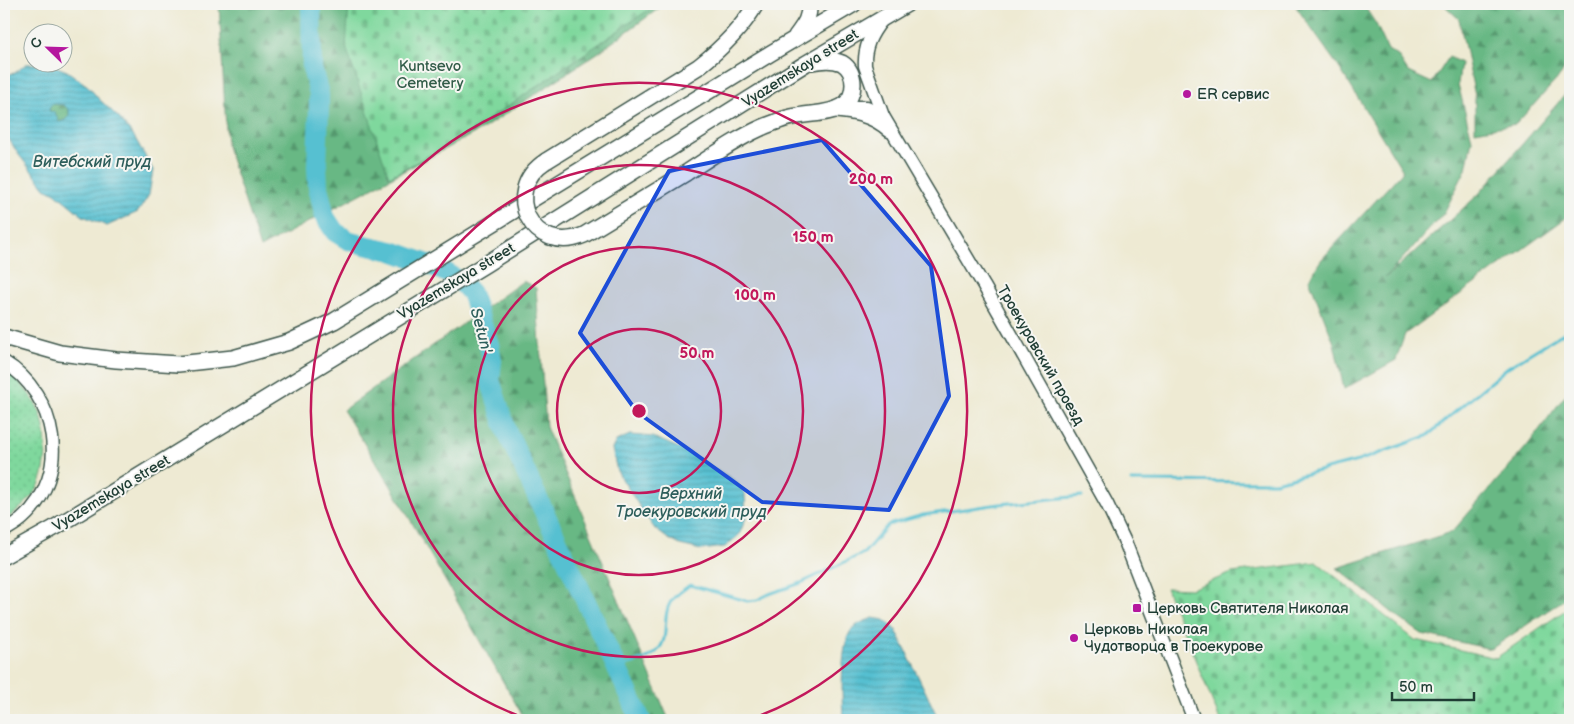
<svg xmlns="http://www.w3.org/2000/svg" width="1574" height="724" viewBox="0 0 1574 724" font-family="'Balsamiq Sans',sans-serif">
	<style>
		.grass { fill: url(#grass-dots); stroke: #4f8a68 }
		.forest { fill: url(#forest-firs); stroke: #437a5c }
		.cemetery { fill: url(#cemetery-stones); stroke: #4f8a68 }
		.water { fill: url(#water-rules); stroke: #3a7e82; fill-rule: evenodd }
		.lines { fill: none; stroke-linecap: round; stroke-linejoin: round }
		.stream { stroke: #56c0d1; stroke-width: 3 }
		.river { stroke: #56c0d1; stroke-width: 20 }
		.minor-casing { stroke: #3e574c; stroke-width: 15 }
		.major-casing { stroke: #3e574c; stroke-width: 18 }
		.minor { stroke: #fff; stroke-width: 12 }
		.major { stroke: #fff; stroke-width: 15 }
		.major-bridge-casing { stroke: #3e574c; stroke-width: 18; stroke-linecap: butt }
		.major-bridge { stroke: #fff; stroke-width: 15 }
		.marked { fill: #1d4ed8; fill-opacity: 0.2; stroke: #1d4ed8; stroke-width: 4; stroke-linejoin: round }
		.ring { fill: none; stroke: #c2185b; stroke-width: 2.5 }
		.poi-dot { fill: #b5179e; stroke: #f6f6f2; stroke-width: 2 }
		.labels { text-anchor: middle; stroke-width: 4; stroke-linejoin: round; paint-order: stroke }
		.park-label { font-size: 15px; fill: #325c49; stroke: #f6f6f2 }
		.street-label { font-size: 15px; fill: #1f3d34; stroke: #f6f6f2 }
		.poi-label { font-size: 15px; fill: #1f3d34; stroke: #f6f6f2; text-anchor: start }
		.water-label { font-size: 16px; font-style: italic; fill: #2d5e5b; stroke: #f6f6f2 }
		.centre { fill: #c2185b; stroke: #f6f6f2; stroke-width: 2.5 }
		.ring-label { font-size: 15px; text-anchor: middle; font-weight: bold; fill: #c2185b; stroke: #f6f6f2; stroke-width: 4; stroke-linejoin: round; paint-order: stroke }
	</style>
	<defs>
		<pattern id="grass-dots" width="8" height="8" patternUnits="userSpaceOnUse" patternTransform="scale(1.25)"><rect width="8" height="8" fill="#7fd89d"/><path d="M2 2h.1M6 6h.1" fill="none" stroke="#6dba88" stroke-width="1.8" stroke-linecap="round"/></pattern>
		<pattern id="forest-firs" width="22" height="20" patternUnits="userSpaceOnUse" patternTransform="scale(1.25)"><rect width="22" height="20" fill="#67b884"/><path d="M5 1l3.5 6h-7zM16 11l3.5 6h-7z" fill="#54976d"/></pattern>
		<pattern id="cemetery-stones" width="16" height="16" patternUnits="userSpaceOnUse" patternTransform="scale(1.25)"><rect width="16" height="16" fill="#7fd89d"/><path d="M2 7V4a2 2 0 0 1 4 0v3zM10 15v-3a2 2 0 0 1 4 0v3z" fill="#6dba88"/></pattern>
		<pattern id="water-rules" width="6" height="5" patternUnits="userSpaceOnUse" patternTransform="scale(1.25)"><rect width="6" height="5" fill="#56c0d1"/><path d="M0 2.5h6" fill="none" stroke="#479daa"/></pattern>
	</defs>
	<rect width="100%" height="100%" fill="#f6f6f2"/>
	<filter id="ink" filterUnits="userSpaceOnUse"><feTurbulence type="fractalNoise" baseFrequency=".02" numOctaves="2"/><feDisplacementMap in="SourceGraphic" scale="10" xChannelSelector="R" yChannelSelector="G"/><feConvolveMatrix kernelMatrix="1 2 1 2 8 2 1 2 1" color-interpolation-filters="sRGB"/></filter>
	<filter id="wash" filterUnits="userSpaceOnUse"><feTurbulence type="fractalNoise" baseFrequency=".0096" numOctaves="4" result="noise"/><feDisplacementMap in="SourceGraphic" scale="20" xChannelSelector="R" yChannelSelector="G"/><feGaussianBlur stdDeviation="1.12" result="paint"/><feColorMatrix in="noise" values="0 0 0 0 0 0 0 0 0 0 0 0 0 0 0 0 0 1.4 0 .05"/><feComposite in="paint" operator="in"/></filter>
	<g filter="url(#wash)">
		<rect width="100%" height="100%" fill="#eeead3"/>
		<path class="grass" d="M4 370C18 379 32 395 39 410 48 431 49 469 37 489 29 502 16 512 4 521Z"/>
		<g class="forest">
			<polygon points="219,4 665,4 599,52 484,128 260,248 227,146"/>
			<polygon points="1294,4 1363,4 1376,24 1388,50 1398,56 1408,72 1432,83 1449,57 1461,63 1458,84 1472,140 1466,169 1444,213 1385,278 1478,195 1570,89 1570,215 1405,334 1396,360 1344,389 1334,343 1309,279 1321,260 1403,171 1340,69"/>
			<polygon points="1443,4 1570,4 1570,59 1561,75 1516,124 1475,131 1475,96 1459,19"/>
			<polygon points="53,104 64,105 69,110 69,116 65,120 59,122 57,117 49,111 50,106"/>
			<polygon points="523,281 536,288 546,427 669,720 525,720 391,486 343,410"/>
			<polygon points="1570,389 1570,594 1562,601 1491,649 1422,634 1399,618 1337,568 1452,532 1527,446"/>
		</g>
		<g class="cemetery">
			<polygon points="349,4 657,4 463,137 389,177 346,47"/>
			<polygon points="1317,562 1415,640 1496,658 1570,607 1570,720 1220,720 1166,588 1191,589 1232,573"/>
		</g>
		<g class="water">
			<path d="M43 63H47L67 71 88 86 98 98 119 118 135 138 153 170 149 195 138 212 107 226 83 216 55 193 45 188 19 155 4 132V75L15 73 26 64ZM53 104 64 105 69 110V116L65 120 59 122 55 112 49 111 50 106Z"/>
			<polygon points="630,435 653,437 688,452 735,481 745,493 746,518 739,535 725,547 701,550 680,545 667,538 655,529 641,509 617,471 612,449 616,441"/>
			<path d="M873 618 885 620 896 630 939 720H843C842 699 840 649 850 632 855 624 865 621 873 618Z"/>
		</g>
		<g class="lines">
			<g class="stream">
				<polyline points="1131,481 1275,482 1358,461 1427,436 1508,367 1570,329"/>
				<path d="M616 668C627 664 642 662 652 655 673 642 660 620 670 603 674 595 683 590 690 585L747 601 757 600 769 594 801 583 864 553 888 525 923 515 1000 504 1082 496"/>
			</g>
			<polyline class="river" points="311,4 312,68 319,94 319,108 317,166 318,187 325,217 335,232 348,240 364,245 392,251 428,264 449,274 461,282 471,293 489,344 492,361 490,380 507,432 641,720"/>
		</g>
	</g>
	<g filter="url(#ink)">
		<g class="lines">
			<defs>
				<g id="minor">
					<path d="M882 20C870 35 864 48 865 66L883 116 984 286 1107 504 1126 544 1194 720"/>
					<polyline points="848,107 867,107 883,116"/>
					<path d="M832 111C853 113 872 115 889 131"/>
					<path d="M4 362C57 394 72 474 23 518 18 523 10 527 4 531"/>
				</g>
				<g id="major">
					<path d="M796 36C804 25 810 18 809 4"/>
					<path d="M546 161 698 67C721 49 741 30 756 4"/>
					<path d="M686 173C714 155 744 133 776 122 783 119 791 117 798 116 813 113 830 114 843 106 856 96 857 72 842 63 833 59 821 60 812 62"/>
					<polyline points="4,337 60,353 116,360 178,364 233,358 289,342 334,321 771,53 854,4"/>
					<polyline points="4,556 54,528 486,264 805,64 907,4"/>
				</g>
			</defs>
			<use href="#minor" class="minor-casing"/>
			<use href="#major" class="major-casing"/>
			<use href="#minor" class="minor"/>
			<use href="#major" class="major"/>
			<defs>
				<path id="major-bridge" d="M546 161C499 191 533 257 584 235L686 173"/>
			</defs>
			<use href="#major-bridge" class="major-bridge-casing"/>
			<use href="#major-bridge" class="major-bridge"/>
		</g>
	</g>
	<path class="marked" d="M822 140 931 266 949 396 889 510 762 502 637 412 580 333 669 171Z"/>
	<g class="ring">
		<circle cx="639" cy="411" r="82"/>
		<circle cx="639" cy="411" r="164"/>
		<circle cx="639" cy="411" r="246"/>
		<path d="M530 720A328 328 0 1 1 748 720"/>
	</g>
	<g class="poi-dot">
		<circle cx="1187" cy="94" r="5"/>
		<rect x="1132" y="603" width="10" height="10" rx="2.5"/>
		<circle cx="1074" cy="638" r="5"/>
	</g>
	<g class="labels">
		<g class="park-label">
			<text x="430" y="71">Kuntsevo<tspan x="430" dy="17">Cemetery</tspan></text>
		</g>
		<g class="street-label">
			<text transform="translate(800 68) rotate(-32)" y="5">Vyazemskaya street</text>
			<text transform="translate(456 281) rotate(-31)" y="5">Vyazemskaya street</text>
			<text transform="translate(1041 355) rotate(60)" y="5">Троекуровский проезд</text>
			<text transform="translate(111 493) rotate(-31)" y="5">Vyazemskaya street</text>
		</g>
		<g class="poi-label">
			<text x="1197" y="99">ER сервис</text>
			<text x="1147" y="613">Церковь Святителя Николая</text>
			<text x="1084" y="634">Церковь Николая<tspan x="1084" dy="17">Чудотворца в Троекурове</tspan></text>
		</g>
		<g class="water-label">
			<text x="92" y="167">Витебский пруд</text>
			<text transform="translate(482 330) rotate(75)" y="6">Setun'</text>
			<text x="691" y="499">Верхний<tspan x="691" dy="18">Троекуровский пруд</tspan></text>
		</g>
	</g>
	<circle cx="639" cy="411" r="8" class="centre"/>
	<g class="ring-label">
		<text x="871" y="184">200 m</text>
		<text x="813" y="242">150 m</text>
		<text x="755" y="300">100 m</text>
		<text x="697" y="358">50 m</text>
	</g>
	<rect width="1574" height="724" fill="none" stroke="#f6f6f2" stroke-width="20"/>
	<g transform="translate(48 48) rotate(293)"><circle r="24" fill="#f6f6f2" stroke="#a0aca6"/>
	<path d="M0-4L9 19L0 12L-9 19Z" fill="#b5179e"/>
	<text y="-8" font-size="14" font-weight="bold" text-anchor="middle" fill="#1f3d34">С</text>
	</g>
	<path d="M1392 692v8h82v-8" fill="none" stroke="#1f3d34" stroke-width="2.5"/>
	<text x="1399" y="692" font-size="15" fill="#1f3d34" stroke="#f6f6f2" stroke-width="4" paint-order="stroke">50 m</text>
</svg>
